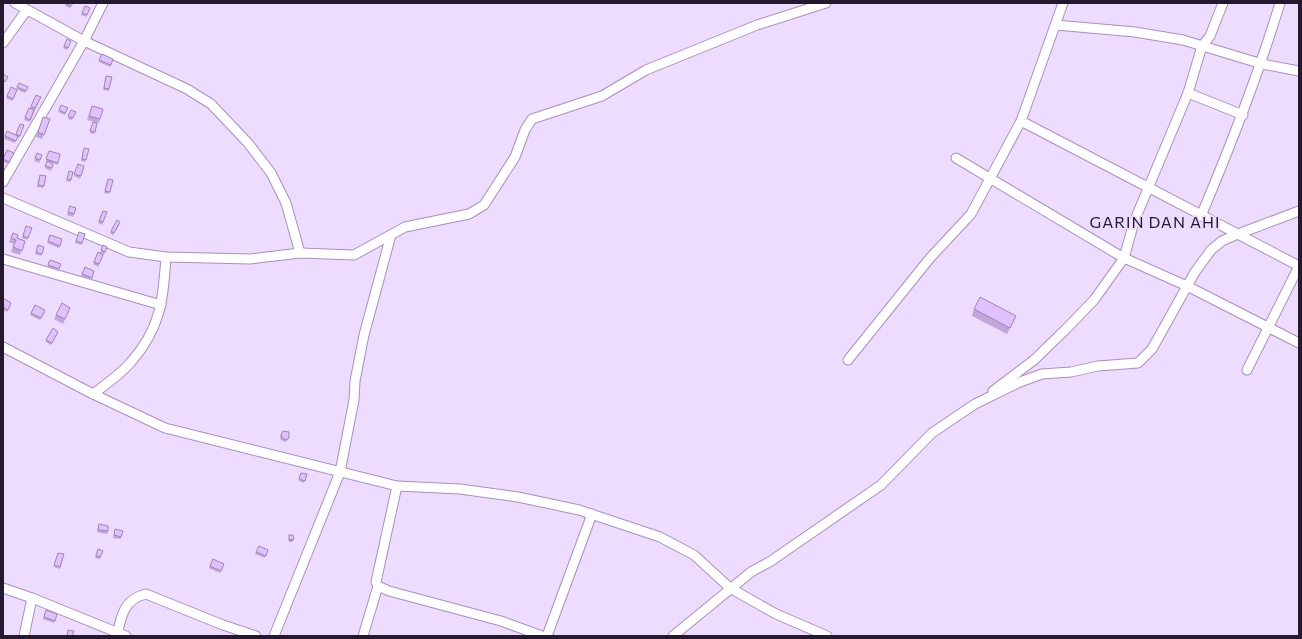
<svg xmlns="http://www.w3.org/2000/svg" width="1302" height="639" viewBox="0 0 1302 639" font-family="Commissioner,sans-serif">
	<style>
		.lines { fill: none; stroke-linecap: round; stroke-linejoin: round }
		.street-casing { stroke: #aa8ec4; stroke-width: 11 }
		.street { stroke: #fff; stroke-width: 9 }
		.wall { fill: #c1a6da }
		.shaded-wall { fill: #9d87b1 }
		.building { fill: #e0c1fd; stroke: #9d87b1 }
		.labels { text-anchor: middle; stroke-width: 3.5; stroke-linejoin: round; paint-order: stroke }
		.quarter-label { font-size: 16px; letter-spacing: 1px; fill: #24192e; stroke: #eedcff }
	</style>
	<rect width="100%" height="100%" fill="#eedcff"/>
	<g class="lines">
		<defs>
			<g id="street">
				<polyline points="15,3 84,41 187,89 211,104 248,143 271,173 286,203 300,253"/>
				<polyline points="1056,25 1135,32 1183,40 1262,64 1299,71"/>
				<polyline points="3,43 26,11"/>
				<polyline points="1188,93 1243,115"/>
				<polyline points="1021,121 1299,266"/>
				<polyline points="956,158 1124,258 1187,286 1299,343"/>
				<polyline points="3,182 84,41 103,3"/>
				<polyline points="3,198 129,252 166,257 250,259 300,253 354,255 405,227 469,214 484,205 515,157 525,130 532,119 602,96 646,70 757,25 826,3"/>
				<path d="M1201 216C1231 145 1258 76 1280 3"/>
				<polyline points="3,259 161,305"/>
				<polyline points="3,347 93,394 165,428 397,486"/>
				<polyline points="848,360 930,258 971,214 1021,121 1063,3"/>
				<polyline points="1247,370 1299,266"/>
				<polyline points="993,391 1034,360 1066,329 1094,300 1124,258 1134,222 1188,93 1202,46 1210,36 1223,3"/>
				<path d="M93 394C106 384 121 374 131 362 161 328 163 300 166 257"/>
				<polyline points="3,588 32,598 24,636"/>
				<polyline points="32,598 126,636"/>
				<path d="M117 636C121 616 124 599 146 594L223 625 256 636"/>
				<polyline points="274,636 340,472 354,400 355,381 364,335 391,235"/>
				<polyline points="363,636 378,586"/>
				<polyline points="542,636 501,621 389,591 378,586 376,582 397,486 460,489 518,497 579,510 660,537 694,555 730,588 776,614 827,636"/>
				<polyline points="547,636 592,514"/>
				<polyline points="673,636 751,572 771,561 881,485 932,433 975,404 1020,382 1042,374 1071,372 1098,366 1138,363 1152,349 1195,272 1211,250 1222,241 1238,234 1299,211"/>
			</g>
		</defs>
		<use href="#street" class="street-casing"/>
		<use href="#street" class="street"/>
	</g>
	<g class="wall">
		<polygon points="66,3 73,3 70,8 65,6"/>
		<polygon points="85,6 90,8 86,17 81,15"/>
		<polygon points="71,41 67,50 63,48 64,46"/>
		<polygon points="102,54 113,59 110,67 99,62"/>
		<polygon points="106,76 109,89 109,91 103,90"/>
		<polygon points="19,83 28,87 25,93 16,89"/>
		<polygon points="11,87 17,90 12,101 6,98"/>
		<polygon points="41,97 30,122 24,120 29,108 30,108 31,106"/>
		<polygon points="61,105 68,108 65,115 58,112"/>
		<polygon points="92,106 100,119 99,123 87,120"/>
		<polygon points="71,110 76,112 72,120 68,119"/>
		<polygon points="43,117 50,119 42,139 36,137"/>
		<polygon points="93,122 95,132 94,134 90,133"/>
		<polygon points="20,124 24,125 19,138 17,137 15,143 4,139 7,131 16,135"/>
		<polygon points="83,150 86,160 85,162 81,161"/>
		<polygon points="49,151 60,154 57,165 50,162 53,164 51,171 45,168 47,161 46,161"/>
		<polygon points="14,153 9,164 3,162 3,159"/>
		<polygon points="37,153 42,155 39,163 34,161"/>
		<polygon points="78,164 84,166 80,179 74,176"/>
		<polygon points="69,171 73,172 70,182 66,181"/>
		<polygon points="40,175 44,186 43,188 37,187"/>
		<polygon points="108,179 110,192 109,194 104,193"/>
		<polygon points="70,206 76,208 73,217 67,215"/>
		<polygon points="103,211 107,212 102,225 98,223"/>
		<polygon points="120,224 113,235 110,233 111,231"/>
		<polygon points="26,226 32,228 27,240 22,238"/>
		<polygon points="79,232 82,243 81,245 75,243"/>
		<polygon points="13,233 17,238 25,241 20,255 11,252 14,244 9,242"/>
		<polygon points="50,235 62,239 59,248 47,243"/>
		<polygon points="38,245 42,254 41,256 35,254"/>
		<polygon points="103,245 107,247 104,255 100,253"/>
		<polygon points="98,252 103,255 98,267 93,264"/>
		<polygon points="50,260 61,264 58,271 47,267"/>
		<polygon points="85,267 94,271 91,280 81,276"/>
		<polygon points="3,298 11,303 7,312 3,310"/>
		<polygon points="35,305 45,312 40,320 30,315"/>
		<polygon points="70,308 63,324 54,319 56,315"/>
		<polygon points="974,309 1016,316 1007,334 972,316"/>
		<polygon points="58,332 51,345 46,342 46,340"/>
		<polygon points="283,431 288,440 285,442 281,440 280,437"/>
		<polygon points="301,473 307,474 304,483 299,481"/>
		<polygon points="99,524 108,531 107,534 97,532"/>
		<polygon points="115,529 121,537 121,539 113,538"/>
		<polygon points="259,546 268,550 265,558 255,554"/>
		<polygon points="98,549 103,551 100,559 95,558"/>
		<polygon points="58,553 64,554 60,569 54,567"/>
		<polygon points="213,559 224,564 220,573 209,568"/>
		<polygon points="46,610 57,614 54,623 43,619"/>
	</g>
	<polygon class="shaded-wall" points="294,539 293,541 289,542 289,540"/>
	<g class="building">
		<polygon points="65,3 73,3 71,6"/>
		<polygon points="85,6 90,8 87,15 82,13"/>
		<polygon points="67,39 71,41 68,48 64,46"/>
		<polygon points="102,54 113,59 111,65 99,60"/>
		<polygon points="3,74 8,77 5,82 3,81"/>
		<polygon points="106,76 112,77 109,89 104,88"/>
		<polygon points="19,83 28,87 26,91 17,87"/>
		<polygon points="11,87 17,90 13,99 7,96"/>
		<polygon points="36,95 41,97 35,108 31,106"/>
		<polygon points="61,105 68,108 65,113 59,110"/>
		<polygon points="92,106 103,109 100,119 89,116"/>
		<polygon points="29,108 34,110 30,120 25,117"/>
		<polygon points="71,110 76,112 73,118 68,116"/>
		<polygon points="43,117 50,119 44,135 38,132"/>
		<polygon points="93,122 97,123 95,132 90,131"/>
		<polygon points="20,124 24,125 20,136 16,134"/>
		<polygon points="7,131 18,136 16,141 5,136"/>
		<polygon points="84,148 89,149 86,160 82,159"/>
		<polygon points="7,150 14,153 9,162 3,159"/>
		<polygon points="49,151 60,154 58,163 46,159"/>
		<polygon points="37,153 42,155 40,160 35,158"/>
		<polygon points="47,161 53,164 52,168 45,166"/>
		<polygon points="78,164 84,166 81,176 74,174"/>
		<polygon points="69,171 73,172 71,180 67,179"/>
		<polygon points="40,175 46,176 44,186 38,185"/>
		<polygon points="108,179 113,180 110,192 105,191"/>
		<polygon points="70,206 76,208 74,214 68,212"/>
		<polygon points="103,211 107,212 103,222 99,221"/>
		<polygon points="117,220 120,222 114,233 111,231"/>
		<polygon points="26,226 32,228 28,238 23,236"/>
		<polygon points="79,232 85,234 82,243 76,241"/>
		<polygon points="13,233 18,235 17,238 25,241 22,251 13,247 16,240 11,238"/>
		<polygon points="50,235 62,239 60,246 48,241"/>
		<polygon points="38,245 44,247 42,254 36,252"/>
		<polygon points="103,245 107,247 105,252 101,250"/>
		<polygon points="98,252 103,255 99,264 94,262"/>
		<polygon points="50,260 61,264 59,269 48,265"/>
		<polygon points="85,267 94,271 92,278 82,274"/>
		<polygon points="980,297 1016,316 1010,328 974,309"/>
		<polygon points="3,298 11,303 8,310 3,307"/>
		<polygon points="62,303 70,308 65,319 56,315"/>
		<polygon points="35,305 45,310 41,318 31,313"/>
		<polygon points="53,328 58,332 52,343 46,340"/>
		<polygon points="283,431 289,432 289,438 286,440 282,438 281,435"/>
		<polygon points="301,473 307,474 305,481 299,479"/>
		<polygon points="99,524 108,526 108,531 98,530"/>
		<polygon points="115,529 123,531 121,537 114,535"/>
		<polygon points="289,535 293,535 294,539 289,540"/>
		<polygon points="259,546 268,550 266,556 256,552"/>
		<polygon points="98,549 103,551 100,557 96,556"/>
		<polygon points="58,553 64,554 60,567 54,565"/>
		<polygon points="213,559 224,564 221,571 210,566"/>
		<polygon points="46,610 57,614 55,621 44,617"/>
		<polygon points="68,630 74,631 72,636 67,636"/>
	</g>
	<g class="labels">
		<g class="quarter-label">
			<text x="1155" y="228">GARIN DAN AHI</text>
		</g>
	</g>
	<rect width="1302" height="639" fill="none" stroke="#24192e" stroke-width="8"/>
</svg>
